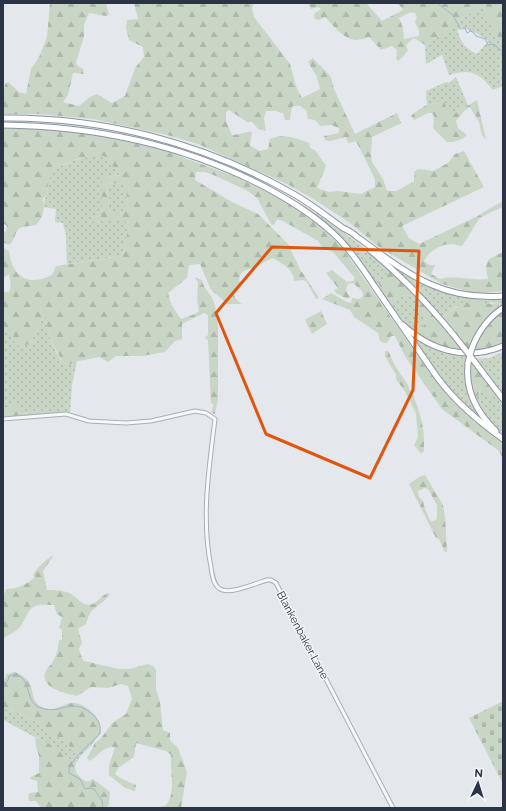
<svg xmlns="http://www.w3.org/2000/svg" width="506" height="811" viewBox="0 0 506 811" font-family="Raleway,sans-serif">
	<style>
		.grass { fill: url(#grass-dots); fill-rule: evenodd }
		.forest { fill: url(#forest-firs); fill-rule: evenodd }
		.cemetery { fill: url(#cemetery-stones) }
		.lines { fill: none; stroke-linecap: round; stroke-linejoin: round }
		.stream { stroke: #9fb4cc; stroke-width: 1 }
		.tertiary-casing { stroke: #a9aeb7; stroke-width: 5 }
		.motorway-casing { stroke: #8b94a3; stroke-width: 7 }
		.tertiary { stroke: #f7f8fa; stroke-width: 3 }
		.motorway { stroke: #fff; stroke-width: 5 }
		.motorway-bridge-casing { stroke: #8b94a3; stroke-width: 7; stroke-linecap: butt }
		.motorway-bridge { stroke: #fff; stroke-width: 5 }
		.marked { fill: none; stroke: #df570f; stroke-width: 3; stroke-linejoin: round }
		.labels { text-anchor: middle; stroke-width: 3; stroke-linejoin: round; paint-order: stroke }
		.street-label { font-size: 11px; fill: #2b3445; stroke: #f4f6f9 }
	</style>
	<defs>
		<pattern id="grass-dots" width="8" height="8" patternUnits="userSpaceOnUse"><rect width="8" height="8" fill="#c9d6c5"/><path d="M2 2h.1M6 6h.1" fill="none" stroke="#adb8ab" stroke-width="1.8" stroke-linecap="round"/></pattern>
		<pattern id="forest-firs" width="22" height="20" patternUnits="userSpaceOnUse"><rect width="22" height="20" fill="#c9d6c5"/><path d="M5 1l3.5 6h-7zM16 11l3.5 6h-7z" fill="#adb8ab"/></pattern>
		<pattern id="cemetery-stones" width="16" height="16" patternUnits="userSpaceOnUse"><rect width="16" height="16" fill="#c9d6c5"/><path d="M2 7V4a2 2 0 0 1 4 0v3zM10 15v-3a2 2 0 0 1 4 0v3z" fill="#adb8ab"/></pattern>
	</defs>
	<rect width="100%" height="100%" fill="#e4e7ec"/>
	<g class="grass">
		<path d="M482 6 503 48V86L493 90C479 73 472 68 449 75L442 55 426 64 425 45 445 32 456 20 466 16ZM466 29 478 34 488 41 477 54C464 47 462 44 457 30Z"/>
		<polygon points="456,77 468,105 452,115 447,112 439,102 427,105 426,91 446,82 449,83"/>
		<path d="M90 156H104L120 175 105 177 102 215 92 218 91 223 106 220H126C128 233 127 244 122 256L67 264 66 235 63 223 55 222 56 209 44 207C44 201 45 199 46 195 48 190 47 184 49 179 55 164 76 160 90 156Z"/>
		<path d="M123 183C128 190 127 202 125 210L118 214H113L109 211 107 184Z"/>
		<polygon points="316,213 358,243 390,270 387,273 386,277 378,282 379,287 344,241 315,215"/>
		<polygon points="382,257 416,280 444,292 486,299 503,298 503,305 494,312 494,308 500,304 496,302 457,306 442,318 407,279"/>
		<path d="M412 292 420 299 422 311 426 317 424 326 417 330 415 333 404 323 391 305C396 297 400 296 410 295Z"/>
		<path d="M46 316C46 326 55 358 65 363 69 365 73 362 77 361L72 385 70 413 33 415 32 414C22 413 13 406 3 408V332L7 329 12 331 15 340 30 344 41 320Z"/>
		<path d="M413 339H415C432 348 447 354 467 356 461 382 471 406 488 425 456 404 435 370 413 339Z"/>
		<polygon points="503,352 503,395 475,359 489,358"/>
		<path d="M470 360 472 362 471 371 479 394 482 387 485 388C488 391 493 391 496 393 506 403 503 422 503 435L493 426 480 412 470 383Z"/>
		<path d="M3 708C33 716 57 736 81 755L76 763 38 737H35L3 720Z"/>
	</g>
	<g class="forest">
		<path d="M50 3H106L109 15 106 16 89 13 84 25V36L76 63 78 66 83 69 84 74 73 73 68 95 63 102 79 106 90 97 97 94 112 103 125 96 135 68 144 57 143 47 129 40 126 28 127 20 138 19 134 3H254L252 8 254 17 290 64 296 86 302 98 320 89 317 77 308 62 313 58 331 77 334 89 355 134 397 113 401 123 372 137 371 155 372 162 383 179 387 191H397L414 181V172L418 169 433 171 448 163 455 154 464 151 484 187 402 226 409 238 419 244 478 216 487 210 503 201V207L489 213 479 219 462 246C459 246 455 244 452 244 441 244 429 251 424 261L429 265H435L431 274 440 279C456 275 472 281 488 279 484 260 486 260 503 252V291L484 293 470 292 442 284 379 247 350 223 312 198 289 185 198 144 167 135 93 119 38 114H3V98L5 84 8 82 19 92 26 94 31 69 40 55 47 37ZM293 106H300L306 110 308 119 315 120 320 126 331 125 339 128V133L324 136 325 140 330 141 346 137 348 143 356 141 375 179V187L361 194 338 191 329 192 317 188 326 166 315 150 310 148 309 143C296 138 283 133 270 139L268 149 260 151 250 146 252 132C246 131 240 135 232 135L226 121V112L229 110 247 122H252L258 129 266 131 264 118 266 111H275L283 113 285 120H290L291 111Z"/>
		<path d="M308 3H366L382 21 403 10 398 3H503V48L482 6 466 16 456 20 445 32 425 45 414 38 406 45 408 50 403 57 398 61 396 59 397 50 392 46 381 50 369 37C365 39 360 40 356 40 344 40 333 25 325 17L319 20 315 19 314 14 321 9 318 7 311 9ZM411 12 415 13 417 17 415 22 419 31V36L404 39 403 28 399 18Z"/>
		<path d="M477 100 486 140 482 135 479 122 470 107 465 110 456 121 458 128 467 135C461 141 455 142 447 142L433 128 434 116 432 113H428L414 120 411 116C420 108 432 100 445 103L447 112 452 115Z"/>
		<path d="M23 127 98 135 160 149 231 175 283 199 312 218 330 235 343 249 430 373 460 408 475 422 503 442V459L499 451 442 409 405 356 395 336H391L387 343H384L380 341 378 333 354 317 350 310 322 299 331 293 347 302 351 303 352 298 360 299 363 296 362 291 353 283 348 284C345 289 346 292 350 297L349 298 347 299 336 293 334 290 338 288 326 273 332 270 347 282 353 281 355 278 333 252 323 248 318 241 283 221 277 219 274 225 271 224 257 198 248 191 216 176 205 172H196L195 180 232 202 258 214 288 244 300 269 319 298 316 299 307 282 303 280 294 281C294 269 281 263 273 258 266 260 261 265 255 267 245 271 241 269 239 281L242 283V285L233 291C234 297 237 301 242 304H228L211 290 200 264 189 265 187 278 168 293 171 304 181 319 195 314 199 311 197 300 198 282 194 277 202 280C203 287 207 290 211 296 216 306 218 317 218 328V399L215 414 211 413 214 405 211 403 208 341 205 337 208 335V315L204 313 182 324V339L175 341 165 352 142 356H116L108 362 99 357 74 362 70 364 64 363C54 349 47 333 46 316L41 320 30 344 19 346 15 345 12 331 7 329 3 332V292H9C12 286 10 280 9 274L5 277 3 276V248L9 251C12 277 28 287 52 275L56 266 122 256C127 244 128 233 126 220H106L91 223 90 220 92 218 102 215V181L105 177 120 175 104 156H90L78 159 64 164 53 172 49 179 46 195 43 199 44 207 42 217 36 225C32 226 24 226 20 228 14 232 15 241 9 245L3 242V234L6 231 7 226 3 223V128ZM123 183C128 190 127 202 125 210L118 214H113L109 211 107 184Z"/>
		<path d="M388 270H390L412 292 410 295C400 296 396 297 391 305L382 293 378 282 386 277Z"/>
		<polygon points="420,299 464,352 434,345 415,333 417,330 424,326 426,317 419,305"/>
		<path d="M474 301 492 304 500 302V304C495 307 495 310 492 314 481 327 474 333 469 351L442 318C454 309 459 303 474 301Z"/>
		<polygon points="503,310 503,342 483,350 473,351 484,328"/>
		<polygon points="321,311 327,324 312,334 306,322 306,319"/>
		<path d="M385 351H387L389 352C393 364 399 372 406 382 419 405 425 425 424 451L421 454 414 445 418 437 416 414 406 393 396 379V375L385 356Z"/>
		<path d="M472 362 496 393 489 396 486 394 485 388 482 387 477 397 475 396C470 386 471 373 472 362Z"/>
		<polygon points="16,403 19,406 24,413 32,414 33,415 3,418 3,408 9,406"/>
		<path d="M425 475 443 505 445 516 447 552H445L439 539 436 538 409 484 419 477ZM425 488 428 489 437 505V519L431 522 425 509 423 501 419 497 418 491Z"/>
		<path d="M54 555 43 571 47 590C54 590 62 590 69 593 77 596 82 608 93 604 99 601 102 595 108 593L110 594C100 608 91 605 86 624L78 629 82 643 79 649 81 656 84 661 119 669H129L148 664 153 666 156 670V689L160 702 163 730 170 733V740L178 748 187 772 181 808H150C155 807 161 808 166 805 176 796 170 767 171 755L166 751 136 743 134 757 118 768 115 774 120 778 136 785 135 791 125 788 109 775V766L115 747C105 745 97 757 90 761L87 758 95 743 102 737 112 723 126 714 132 699 128 686 121 684 108 688 91 687 77 696C65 693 38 688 46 670 48 667 50 666 52 663 57 656 58 648 59 640H62V630L59 628 62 617 57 614 54 605C49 605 40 604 35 606 26 610 25 623 18 629 14 632 9 635 4 638H3V597L6 589C17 589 27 585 35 577L33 575C37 568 46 559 54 555Z"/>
		<path d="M14 672C19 673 26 677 29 682 35 691 29 701 44 708 61 714 68 692 91 711 99 718 100 723 101 733L88 749 81 755C57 736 33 716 3 708V682L7 674Z"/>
		<path d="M35 737C44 738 67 757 76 763 73 773 79 777 87 782L93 779 110 792 109 804 107 808H41L36 801H29L28 797 29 793 38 792 37 781 30 779 31 777 39 773V756L36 747Z"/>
	</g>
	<polygon class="cemetery" points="503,701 503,784 469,718"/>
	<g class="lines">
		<g class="stream">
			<polyline points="437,3 453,15 460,28"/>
			<polyline points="463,28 465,28 467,33 468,33 470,31 473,32 476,36 485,39 488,45 494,44 499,49 503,51"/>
			<path d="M3 686 8 680 9 676 16 674C19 676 23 678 25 682 31 694 28 706 45 709 65 713 71 697 92 714 98 719 101 724 100 733 93 743 67 760 69 773L80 779 85 789 90 788 95 790C98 797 105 800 102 808"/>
		</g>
		<defs>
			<path id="tertiary" d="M3 419 66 414 89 421 126 423 151 421 195 411 206 413 215 419C209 468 201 518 211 567 212 574 213 585 220 589 231 595 256 583 267 580H271L276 583 393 808"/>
			<g id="motorway">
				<path d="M3 118C103 117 203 143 290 192 309 202 326 216 343 228 347 230 352 232 356 236 404 271 439 301 503 296"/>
				<path d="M3 125C94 126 184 145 265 187 293 202 319 218 341 241 354 255 365 272 375 287 396 317 416 347 437 377 455 402 478 421 503 439"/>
				<path d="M370 250C405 279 436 312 464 348"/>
				<path d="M403 325C431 351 467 361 503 346"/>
				<path d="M472 348C478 332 488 318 503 308"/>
				<polyline points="474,361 503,399"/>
				<path d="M468 363C465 390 477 413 496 431"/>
			</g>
		</defs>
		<use href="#tertiary" class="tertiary-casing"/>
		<use href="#motorway" class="motorway-casing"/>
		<use href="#tertiary" class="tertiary"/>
		<use href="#motorway" class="motorway"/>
		<defs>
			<g id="motorway-bridge">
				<polyline points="464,348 474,361"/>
				<polyline points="468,363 472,348"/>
			</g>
		</defs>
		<use href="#motorway-bridge" class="motorway-bridge-casing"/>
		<use href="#motorway-bridge" class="motorway-bridge"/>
	</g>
	<path class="marked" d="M272 247 419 251 413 390 370 478 266 434 216 313Z"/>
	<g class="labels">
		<g class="street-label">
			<text transform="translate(303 635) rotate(62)" y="4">Blankenbaker Lane</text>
		</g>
	</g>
	<rect width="506" height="811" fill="none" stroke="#2b3445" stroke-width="8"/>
	<g transform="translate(478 783) rotate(4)" stroke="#f4f6f9" stroke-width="3" paint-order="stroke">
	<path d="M0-3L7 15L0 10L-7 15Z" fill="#2b3445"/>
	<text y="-6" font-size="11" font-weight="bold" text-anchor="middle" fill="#2b3445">N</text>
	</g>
</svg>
